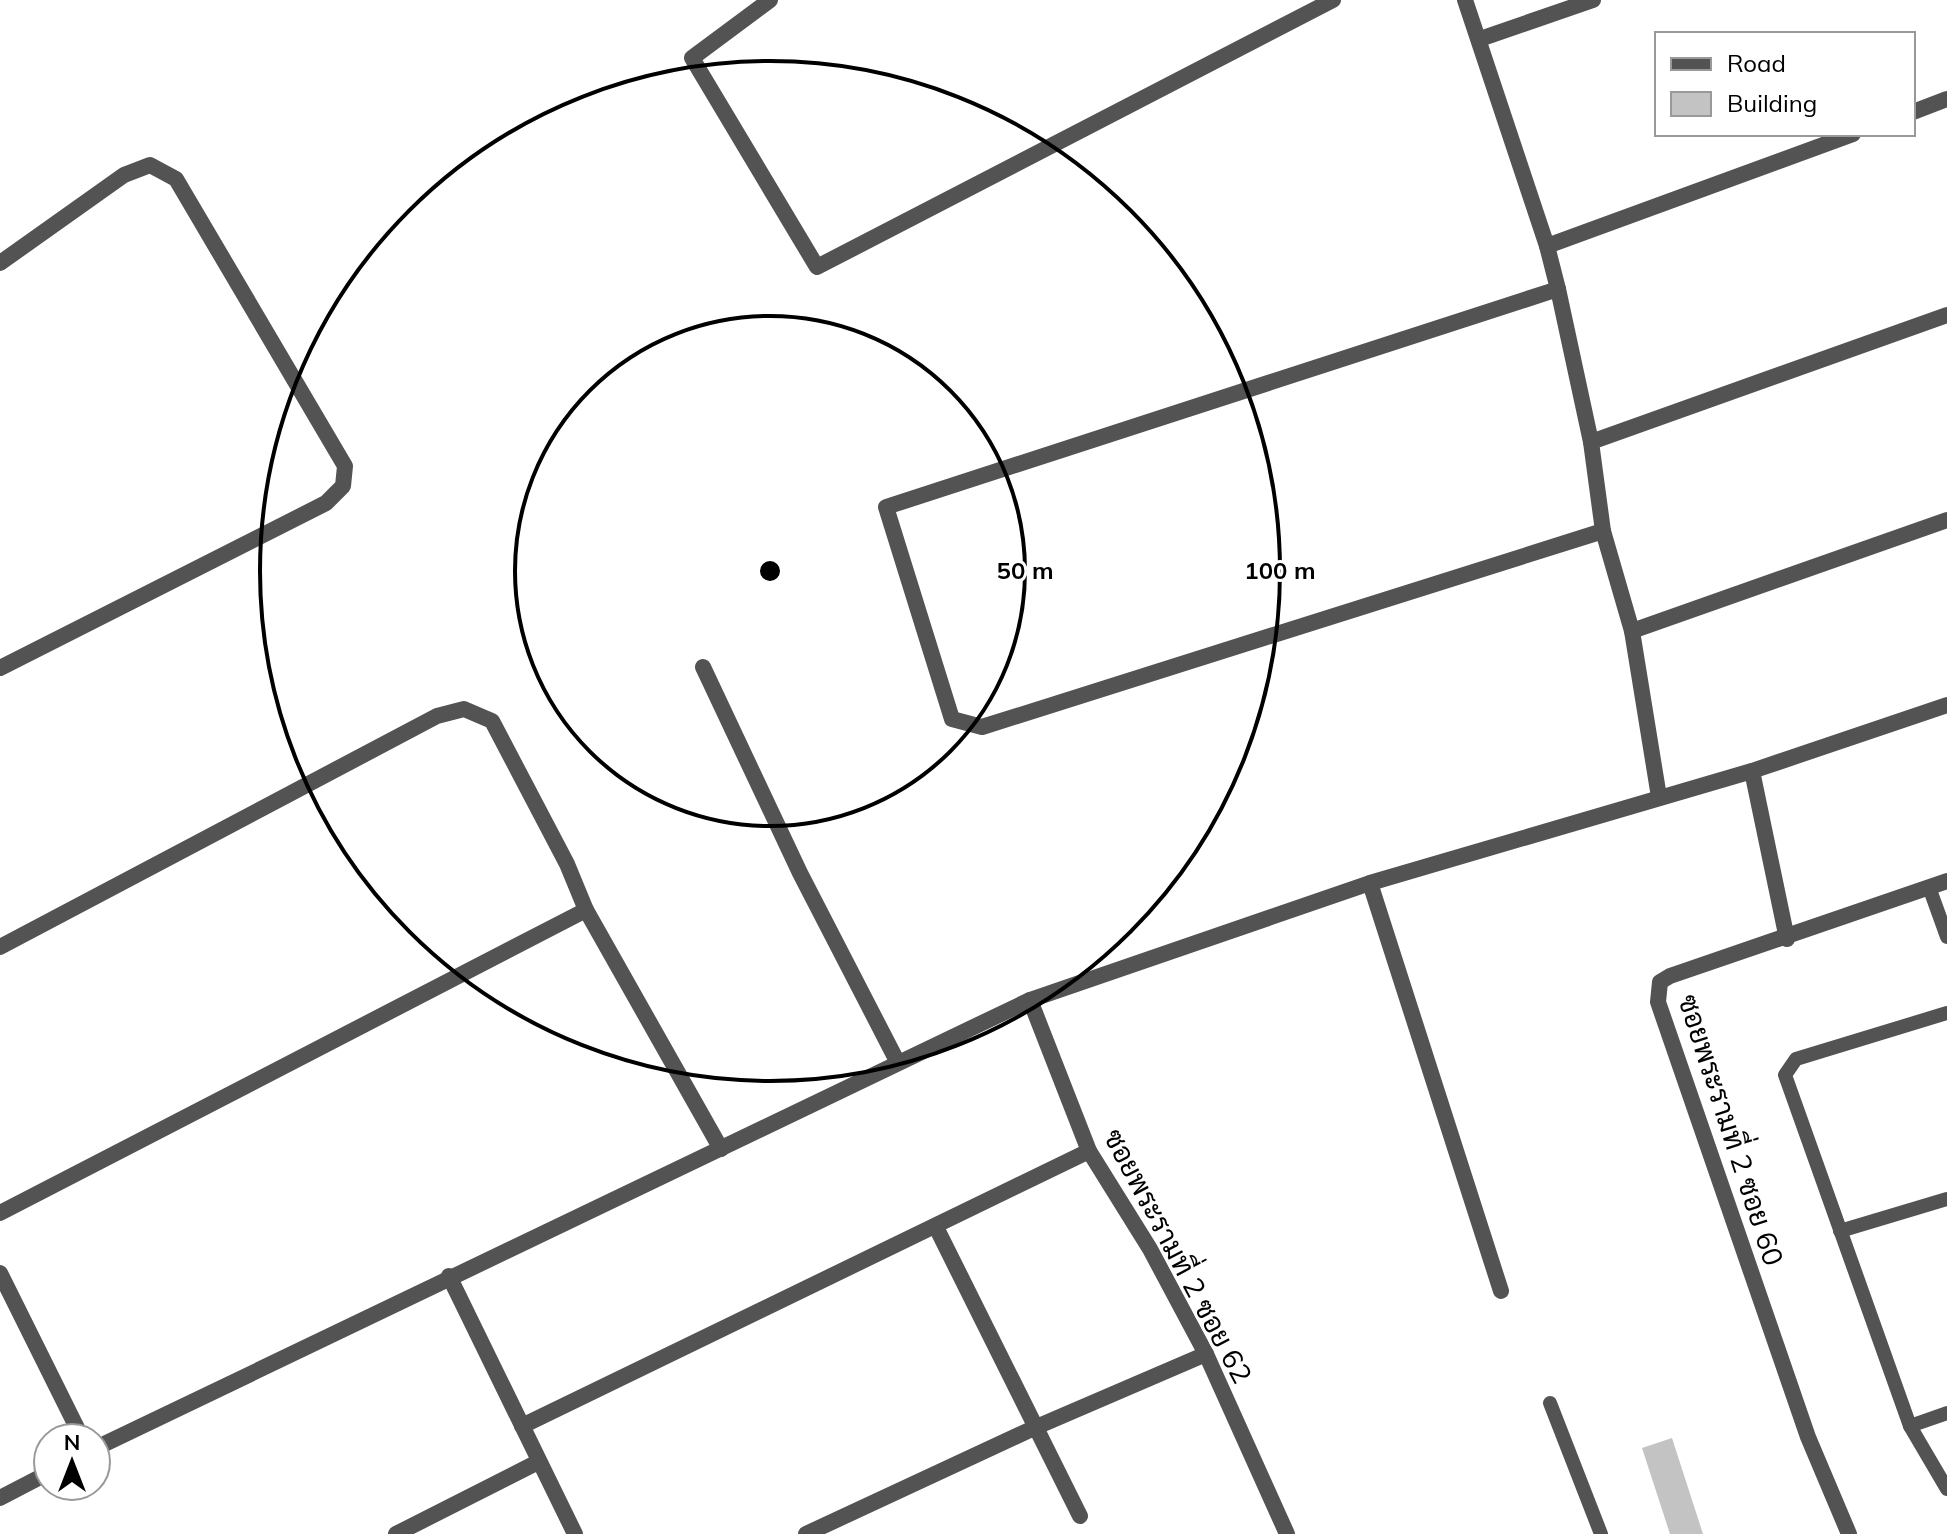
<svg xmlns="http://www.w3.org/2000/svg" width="1947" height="1534" viewBox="0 0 1947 1534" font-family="Mulish,Sarabun,sans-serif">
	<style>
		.building { fill: #c3c3c3 }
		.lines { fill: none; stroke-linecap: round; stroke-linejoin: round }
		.service { stroke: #535353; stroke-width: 14 }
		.minor { stroke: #535353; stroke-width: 16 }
		.ring { fill: none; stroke: #000; stroke-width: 4 }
		.labels { text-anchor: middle; stroke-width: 6; stroke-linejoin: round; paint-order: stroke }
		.street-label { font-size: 28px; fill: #000; stroke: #fff }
		.centre { fill: #000; stroke: #fff; stroke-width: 4 }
		.ring-label { font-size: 24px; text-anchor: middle; font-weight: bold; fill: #000; stroke: #fff; stroke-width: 6; stroke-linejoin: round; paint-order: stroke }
	</style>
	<rect width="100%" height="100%" fill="#fff"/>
	<polygon class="building" points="1672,1438 1703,1534 1670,1534 1642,1448"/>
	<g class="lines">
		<g class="service">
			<polyline points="1929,887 1947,937"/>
			<polyline points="1947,1013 1796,1059 1785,1075 1910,1426 1947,1489"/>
			<polyline points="1840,1231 1947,1199"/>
			<polyline points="1550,1403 1601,1534"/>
			<polyline points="1910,1426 1947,1413"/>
		</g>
		<g class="minor">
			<polyline points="770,0 692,58 817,267 1333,0"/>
			<polyline points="1465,0 1547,246 1558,289 1591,442 1603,531 1632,631 1659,797"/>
			<polyline points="1480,39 1593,0"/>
			<polyline points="1913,112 1947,99"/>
			<polyline points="1547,246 1853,134"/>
			<polyline points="0,263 124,175 150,165 176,179 345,466 343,486 326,503 0,668"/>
			<polyline points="1558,289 886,507 952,719 982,727 1603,531"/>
			<polyline points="1591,442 1947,315"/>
			<polyline points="1632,631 1947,520"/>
			<polyline points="703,667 800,873 897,1061"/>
			<polyline points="1752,771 1787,939"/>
			<polyline points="1370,883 1501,1291"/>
			<polyline points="586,910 721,1149"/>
			<polyline points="0,947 437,716 464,709 492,721 567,864 586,910 0,1213"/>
			<polyline points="1030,1000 1089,1151 1150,1249 1206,1354 1287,1534"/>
			<polyline points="936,1227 1080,1516"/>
			<polyline points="0,1273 82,1438"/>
			<polyline points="449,1276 575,1534"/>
			<polyline points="522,1426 1089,1151"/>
			<polyline points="96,1448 1030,1000 1370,883 1752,771 1947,705"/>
			<polyline points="0,1498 48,1473"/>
			<polyline points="396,1534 538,1462"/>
			<polyline points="806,1534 1034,1428 1206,1354"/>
			<polyline points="1849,1534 1808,1437 1658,1002 1660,982 1670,976 1947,881"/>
		</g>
	</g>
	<g class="ring">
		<circle cx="770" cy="571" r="255"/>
		<circle cx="770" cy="571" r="510"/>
	</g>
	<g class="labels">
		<g class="street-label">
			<text transform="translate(1731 1130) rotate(72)" y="10">ซอยพระรามที่ 2 ซอย 60</text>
			<text transform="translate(1178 1256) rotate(62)" y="10">ซอยพระรามที่ 2 ซอย 62</text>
		</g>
	</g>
	<circle cx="770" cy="571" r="12" class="centre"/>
	<g class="ring-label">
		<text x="1025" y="579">50 m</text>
		<text x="1280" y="579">100 m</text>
	</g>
	<rect x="1655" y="32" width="260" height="104" fill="#ffffff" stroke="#999999" stroke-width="2"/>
	<rect x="1671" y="58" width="40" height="12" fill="#535353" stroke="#999999" stroke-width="2"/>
	<text x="1727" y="72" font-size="24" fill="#000000">Road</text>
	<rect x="1671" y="92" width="40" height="24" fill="#c3c3c3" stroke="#999999" stroke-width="2"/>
	<text x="1727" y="112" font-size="24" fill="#000000">Building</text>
	<g transform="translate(72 1462)"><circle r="38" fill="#ffffff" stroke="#999999" stroke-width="2"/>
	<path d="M0-6L14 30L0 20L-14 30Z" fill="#000000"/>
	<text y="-12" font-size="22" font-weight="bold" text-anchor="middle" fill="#000000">N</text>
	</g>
</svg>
